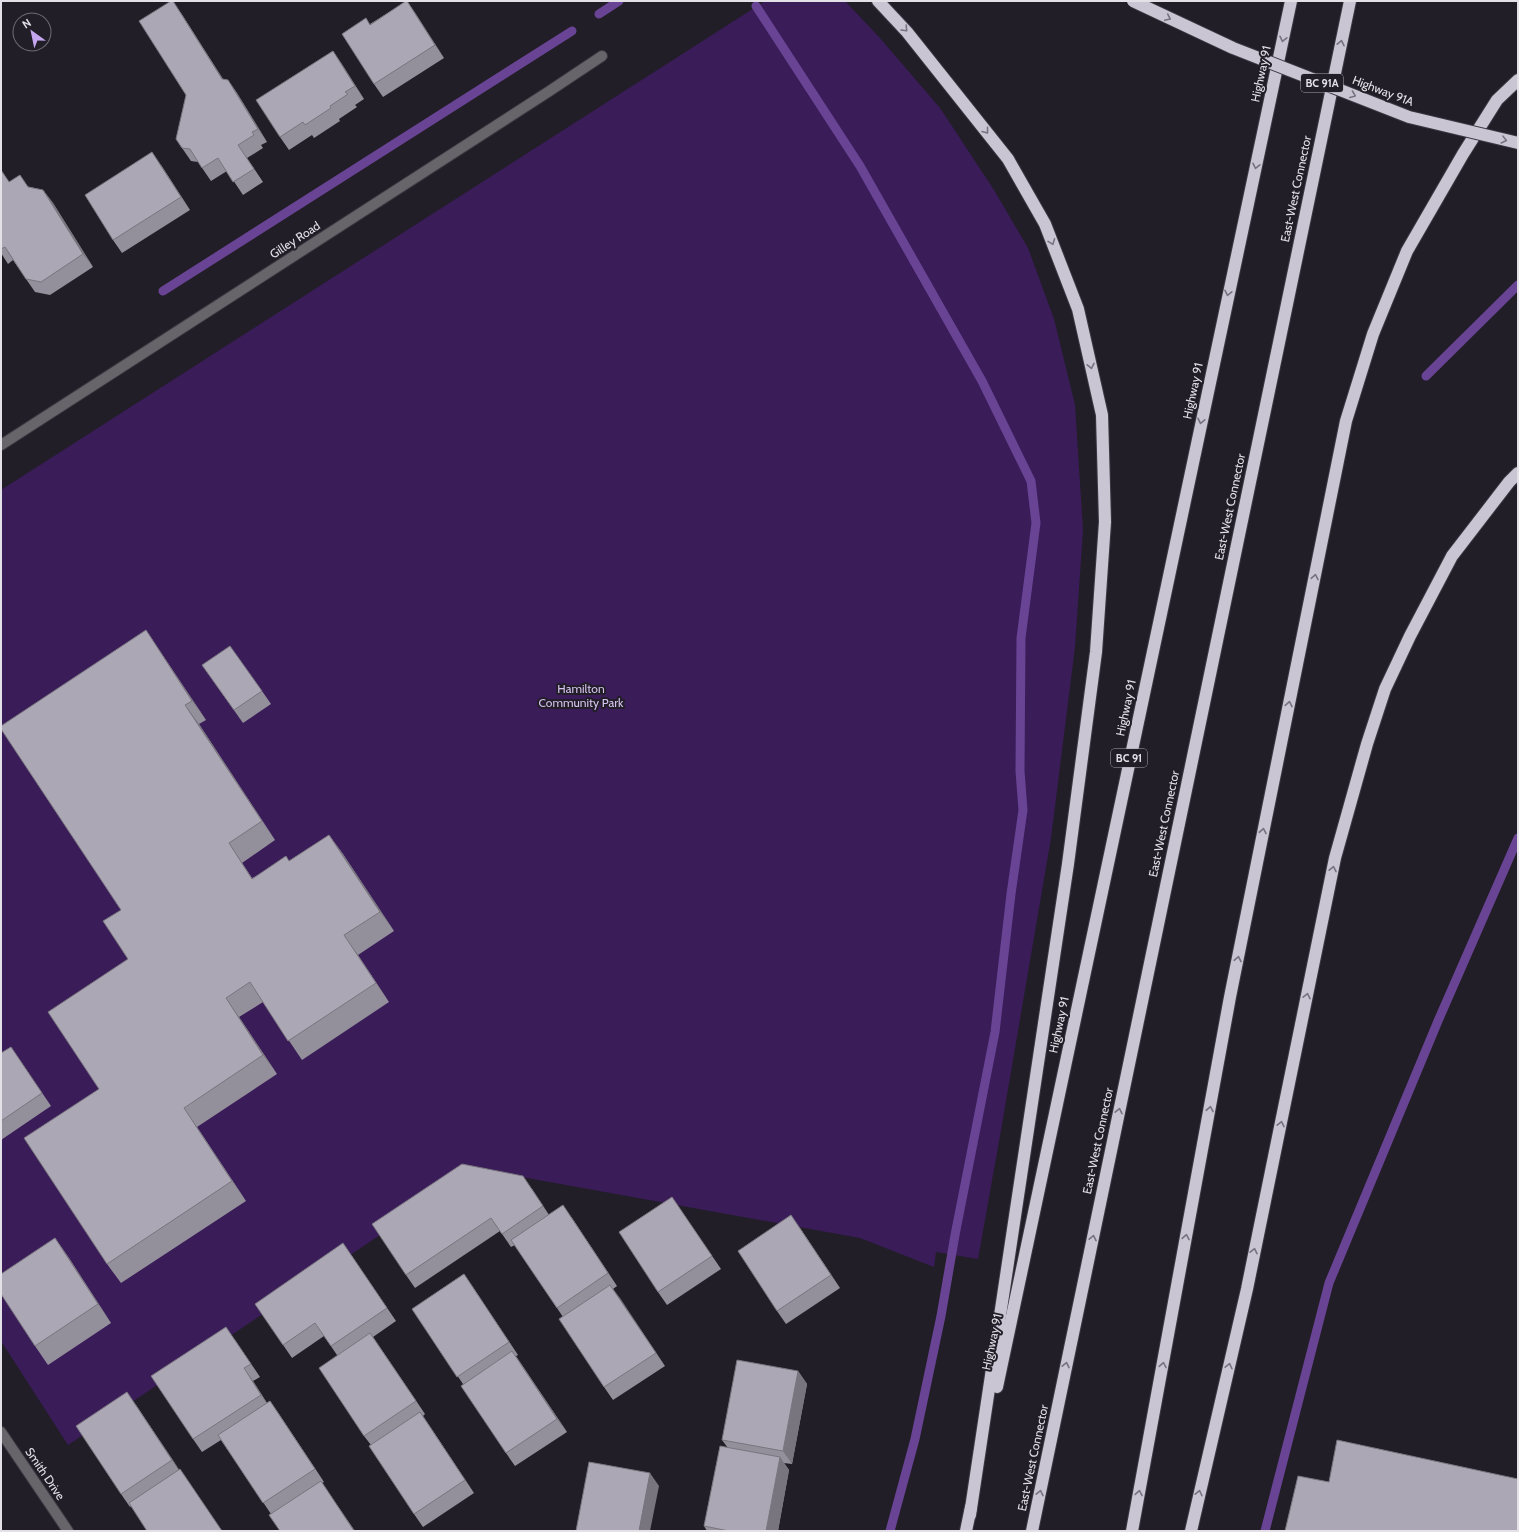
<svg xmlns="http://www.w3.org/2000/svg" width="1519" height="1532" viewBox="0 0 1519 1532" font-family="Cabin,sans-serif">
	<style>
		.green { fill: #3a1c59 }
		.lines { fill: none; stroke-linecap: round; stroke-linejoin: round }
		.stream { stroke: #694494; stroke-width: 9 }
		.street-casing { stroke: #3d3943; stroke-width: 12 }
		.highway-casing { stroke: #3d3943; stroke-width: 14 }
		.street { stroke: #67656a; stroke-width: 10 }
		.highway { stroke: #cac5d3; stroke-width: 12 }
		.highway-bridge-casing { stroke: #3d3943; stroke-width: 14; stroke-linecap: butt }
		.highway-bridge { stroke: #cac5d3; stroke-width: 12 }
		.wall { fill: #94909b }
		.shaded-wall { fill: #78757e }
		.building { fill: #aca7b4; stroke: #78757e }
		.oneway { stroke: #76727e }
		.labels { text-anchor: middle; stroke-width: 4; stroke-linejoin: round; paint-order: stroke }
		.shield { fill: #221e28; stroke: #a9a6ae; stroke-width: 1 }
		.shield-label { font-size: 11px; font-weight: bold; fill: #e3e0e7 }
		.street-label { font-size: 12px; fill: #e3e0e7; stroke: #221e28 }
		.park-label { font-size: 12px; fill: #d6c4f0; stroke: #221e28 }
	</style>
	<rect width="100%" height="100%" fill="#221e28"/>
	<polygon class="green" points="765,1 845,1 879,37 940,108 994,190 1028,248 1054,319 1075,405 1083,530 1075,647 1051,838 1001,1130 978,1259 936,1252 934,1267 860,1238 478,1169 68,1445 1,1341 1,490"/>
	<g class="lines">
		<g class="stream">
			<polyline points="756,6 860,166 982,381 1031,481 1036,523 1021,638 1020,771 1023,810 1011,894 995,1032 955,1235 941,1316 915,1439 890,1531"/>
			<polyline points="599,14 619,1"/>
			<polyline points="163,291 572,31"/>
			<polyline points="1426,376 1518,285"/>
			<polyline points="1265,1531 1329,1283 1438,1021 1518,838"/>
		</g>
		<defs>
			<g id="street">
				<polyline points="1,445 548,92 602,56"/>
				<polyline points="1,1432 68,1531"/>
			</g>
			<g id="highway">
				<polyline points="878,1 907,32 1008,159 1045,224 1078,309 1102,415 1105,522 1096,652 1068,864 970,1515"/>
				<polyline points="997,1387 1291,1"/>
				<polyline points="966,1531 971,1507"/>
				<polyline points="1032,1531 1350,1"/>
				<polyline points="1132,1531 1230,997 1346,421 1373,334 1407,251 1463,154 1497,100 1518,80"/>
				<polyline points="1191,1531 1247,1289 1335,858 1367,744 1385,689 1410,636 1452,556 1509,482 1518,473"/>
			</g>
		</defs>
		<use href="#street" class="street-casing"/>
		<use href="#highway" class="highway-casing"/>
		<use href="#street" class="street"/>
		<use href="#highway" class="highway"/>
		<defs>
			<polyline id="highway-bridge" points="1133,1 1233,48 1409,117 1518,143"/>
		</defs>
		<use href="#highway-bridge" class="highway-bridge-casing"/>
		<use href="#highway-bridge" class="highway-bridge"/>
	</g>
	<g class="wall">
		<polygon points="407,1 444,58 383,97 374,84 370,24"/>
		<polygon points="181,13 223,79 228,80 237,93 267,142 261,145 263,148 247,158 263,182 243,195 227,171 211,181 198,162 191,161 182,148 186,95"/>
		<polygon points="333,51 364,99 355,105 357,107 339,119 340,121 314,138 312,135 289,150 280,137"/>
		<polygon points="161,165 190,210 122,253 113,240"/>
		<polygon points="1,170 9,182 43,190 53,203 93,267 50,295 35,292 13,260 8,264 1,253"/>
		<polygon points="146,630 206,720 199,724 275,840 242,863 252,878 289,861 329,835 343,854 394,931 358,955 389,1002 302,1060 263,1002 239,1017 277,1074 197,1127 246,1201 121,1283 107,1264 99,1089 128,959 121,910"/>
		<polygon points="202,665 262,691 271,704 243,723"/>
		<polygon points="11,1047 51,1106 1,1140 1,1053"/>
		<polygon points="532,1189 549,1215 572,1218 617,1286 613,1289 665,1366 613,1400 604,1387 563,1317 515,1245 511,1247 500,1231 415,1288 406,1275"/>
		<polygon points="672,1197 721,1269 667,1305 658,1292"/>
		<polygon points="800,1228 840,1288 786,1324 777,1311"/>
		<polygon points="55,1238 69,1258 111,1323 48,1365 35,1346"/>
		<polygon points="352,1256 396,1321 373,1337 425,1414 423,1416 474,1493 423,1527 414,1514 371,1445 364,1436 337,1355 324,1336 292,1358 255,1304"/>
		<polygon points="464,1274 518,1355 516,1356 567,1432 515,1466 506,1453 463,1384 412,1309"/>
		<polygon points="235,1340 260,1377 253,1381 267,1403 270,1401 279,1414 324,1482 322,1483 355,1531 280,1531 271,1514 221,1440 202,1452 193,1439"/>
		<polygon points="798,1371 807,1384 792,1464 784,1463 789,1470 778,1531 707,1531 704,1526 728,1448 722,1440"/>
		<polygon points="136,1405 179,1470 130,1507 121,1494"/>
	</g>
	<g class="shaded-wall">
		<polygon points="173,1 181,13 231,92 222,79"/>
		<polygon points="407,1 416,14 444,58 435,45"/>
		<polygon points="333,51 342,64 364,99 355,86"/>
		<polygon points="228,80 237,93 267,142 258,129"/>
		<polygon points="152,152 161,165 190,210 181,197"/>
		<polygon points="43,190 53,203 93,267 83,254"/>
		<polygon points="146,630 159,650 206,720 192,701"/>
		<polygon points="185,705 199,724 275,840 262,821"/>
		<polygon points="329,835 343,854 394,931 380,912"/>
		<polygon points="229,843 242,863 265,898 252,879"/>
		<polygon points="344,935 358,955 389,1002 376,983"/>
		<polygon points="226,998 239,1017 277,1074 263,1055"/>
		<polygon points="184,1108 197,1127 246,1201 232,1181"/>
		<polygon points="523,1176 532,1189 552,1219 543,1206"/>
		<polygon points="563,1205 572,1218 617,1286 608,1273"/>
		<polygon points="791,1215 800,1228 840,1288 831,1275"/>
		<polygon points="55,1238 69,1258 111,1323 98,1304"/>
		<polygon points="464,1274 473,1287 518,1355 509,1342"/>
		<polygon points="610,1285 620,1298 665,1366 656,1353"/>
		<polygon points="370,1333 379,1346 425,1414 416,1401"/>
		<polygon points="512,1351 521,1364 567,1432 557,1419"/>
		<polygon points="244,1368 253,1381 270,1408 261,1395"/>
		<polygon points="798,1371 807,1384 792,1464 783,1451"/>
		<polygon points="127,1392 136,1405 181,1472 172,1460"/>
		<polygon points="270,1401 279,1414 324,1482 315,1469"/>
		<polygon points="420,1412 429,1425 474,1493 465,1480"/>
		<polygon points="780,1457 789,1470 778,1531 766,1531"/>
		<polygon points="650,1473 659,1486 650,1531 639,1531"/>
	</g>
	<g class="building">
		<polygon points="171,1 173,1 222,79 228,80 258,129 252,132 254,135 238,145 254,169 233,182 218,158 202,168 190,149 182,148 176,139 186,95 139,21"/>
		<polygon points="406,1 407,1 435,45 374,84 342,34 366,18 370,25"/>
		<polygon points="333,51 355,86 345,92 348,94 330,106 331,108 305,125 303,122 280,137 256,100"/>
		<polygon points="152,152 181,197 113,240 85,195"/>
		<polygon points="1,170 9,182 20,175 28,187 43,190 83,254 41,282 26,279 5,247 1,249"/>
		<polygon points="146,630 192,701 185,705 262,821 229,843 252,879 286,856 289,861 329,835 380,912 344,935 376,983 288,1041 250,982 226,998 263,1055 184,1108 232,1181 107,1264 24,1138 99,1089 48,1012 128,959 103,921 121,910 1,729 1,726"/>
		<polygon points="230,646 262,691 234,710 202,665"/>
		<polygon points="11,1047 42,1093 1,1121 1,1053"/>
		<polygon points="462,1164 523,1176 543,1206 502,1234 491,1218 406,1275 372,1224"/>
		<polygon points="672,1197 712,1256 658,1292 619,1232"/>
		<polygon points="563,1205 608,1273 557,1308 511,1240"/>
		<polygon points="791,1215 831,1275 777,1311 738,1251"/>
		<polygon points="55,1238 98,1304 35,1346 1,1294 1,1274"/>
		<polygon points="343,1243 387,1308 331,1346 315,1323 283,1345 255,1304"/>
		<polygon points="464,1274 509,1342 457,1377 412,1309"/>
		<polygon points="610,1285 656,1353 604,1387 559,1319"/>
		<polygon points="226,1327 251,1364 244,1368 261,1395 193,1439 151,1376"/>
		<polygon points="370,1333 416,1401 364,1436 319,1368"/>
		<polygon points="512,1351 557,1419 506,1453 461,1386"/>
		<polygon points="737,1360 798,1371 783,1451 722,1440"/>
		<polygon points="127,1392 172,1460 121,1494 76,1426"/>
		<polygon points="270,1401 315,1469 263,1503 218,1435"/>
		<polygon points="420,1412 465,1480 414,1514 369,1446"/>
		<polygon points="1337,1440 1518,1479 1518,1531 1285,1531 1298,1476 1329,1482"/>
		<polygon points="720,1446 780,1457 766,1531 729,1531 704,1526"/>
		<polygon points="589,1462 650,1473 639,1531 576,1531"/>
		<polygon points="180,1469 222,1531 147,1531 129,1503"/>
		<polygon points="321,1481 354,1531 280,1531 269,1515"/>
	</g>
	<defs><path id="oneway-chevron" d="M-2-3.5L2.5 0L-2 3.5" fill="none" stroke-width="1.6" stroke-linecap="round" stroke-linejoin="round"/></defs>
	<g class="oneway">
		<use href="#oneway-chevron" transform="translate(1168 18) rotate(25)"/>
		<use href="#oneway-chevron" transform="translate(905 29) rotate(47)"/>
		<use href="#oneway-chevron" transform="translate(1283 39) rotate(102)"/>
		<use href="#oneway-chevron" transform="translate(1341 43) rotate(-78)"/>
		<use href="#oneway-chevron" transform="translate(1353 95) rotate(21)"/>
		<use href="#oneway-chevron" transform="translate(986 131) rotate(52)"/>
		<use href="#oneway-chevron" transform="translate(1504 140) rotate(14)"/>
		<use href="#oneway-chevron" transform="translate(1256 166) rotate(102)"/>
		<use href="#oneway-chevron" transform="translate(1052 242) rotate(69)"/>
		<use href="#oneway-chevron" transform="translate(1228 293) rotate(102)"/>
		<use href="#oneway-chevron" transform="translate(1091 366) rotate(78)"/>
		<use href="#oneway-chevron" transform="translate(1201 421) rotate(102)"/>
		<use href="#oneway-chevron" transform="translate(1315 577) rotate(-79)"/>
		<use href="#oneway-chevron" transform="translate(1289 704) rotate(-79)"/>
		<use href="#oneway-chevron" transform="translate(1263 831) rotate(-79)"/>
		<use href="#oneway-chevron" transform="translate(1333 869) rotate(-78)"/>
		<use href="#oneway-chevron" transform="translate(1238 959) rotate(-79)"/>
		<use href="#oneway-chevron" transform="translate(1307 996) rotate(-78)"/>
		<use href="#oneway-chevron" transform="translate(1210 1109) rotate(-80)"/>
		<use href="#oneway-chevron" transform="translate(1119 1111) rotate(-78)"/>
		<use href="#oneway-chevron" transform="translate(1281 1124) rotate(-78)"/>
		<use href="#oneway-chevron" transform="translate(1186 1237) rotate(-80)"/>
		<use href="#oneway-chevron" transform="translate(1093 1238) rotate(-78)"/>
		<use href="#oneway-chevron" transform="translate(1254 1251) rotate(-78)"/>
		<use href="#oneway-chevron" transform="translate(1066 1365) rotate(-78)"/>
		<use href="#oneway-chevron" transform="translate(1163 1365) rotate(-80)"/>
		<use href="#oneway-chevron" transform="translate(1229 1366) rotate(-77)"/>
		<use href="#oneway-chevron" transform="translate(1040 1493) rotate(-78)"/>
		<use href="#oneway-chevron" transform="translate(1139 1493) rotate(-80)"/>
		<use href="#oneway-chevron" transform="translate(1199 1493) rotate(-77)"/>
	</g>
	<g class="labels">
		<g class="shield">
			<rect x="1301" y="74" width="42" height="18" rx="3"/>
			<rect x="1111" y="749" width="36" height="18" rx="3"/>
		</g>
		<g class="shield-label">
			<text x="1322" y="87">BC 91A</text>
			<text x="1129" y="762">BC 91</text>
		</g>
		<g class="street-label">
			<text transform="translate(1261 74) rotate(-78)" y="4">Highway 91</text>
			<text transform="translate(1383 91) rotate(21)" y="4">Highway 91A</text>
			<text transform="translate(1296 189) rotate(-78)" y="4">East-West Connector</text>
			<text transform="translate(295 240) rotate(-33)" y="4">Gilley Road</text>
			<text transform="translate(1193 391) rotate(-78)" y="4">Highway 91</text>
			<text transform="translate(1230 507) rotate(-78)" y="4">East-West Connector</text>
			<text transform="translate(1126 708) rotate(-78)" y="4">Highway 91</text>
			<text transform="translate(1164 824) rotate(-78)" y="4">East-West Connector</text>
			<text transform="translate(1059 1025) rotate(-78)" y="4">Highway 91</text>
			<text transform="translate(1098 1141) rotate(-78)" y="4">East-West Connector</text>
			<text transform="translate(992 1342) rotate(-78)" y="4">Highway 91</text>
			<text transform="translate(1033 1458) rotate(-78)" y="4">East-West Connector</text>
			<text transform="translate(45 1474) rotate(56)" y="4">Smith Drive</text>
		</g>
		<g class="park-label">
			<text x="581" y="693">Hamilton<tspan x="581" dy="14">Community Park</tspan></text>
		</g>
	</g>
	<rect width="1519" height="1532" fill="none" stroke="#e3e0e7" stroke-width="4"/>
	<g transform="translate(32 32) rotate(327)"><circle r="19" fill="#221e28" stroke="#6f6c74"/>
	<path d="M0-3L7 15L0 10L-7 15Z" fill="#c5a6f0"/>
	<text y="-6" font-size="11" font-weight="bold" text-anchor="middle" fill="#e3e0e7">N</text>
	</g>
</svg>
